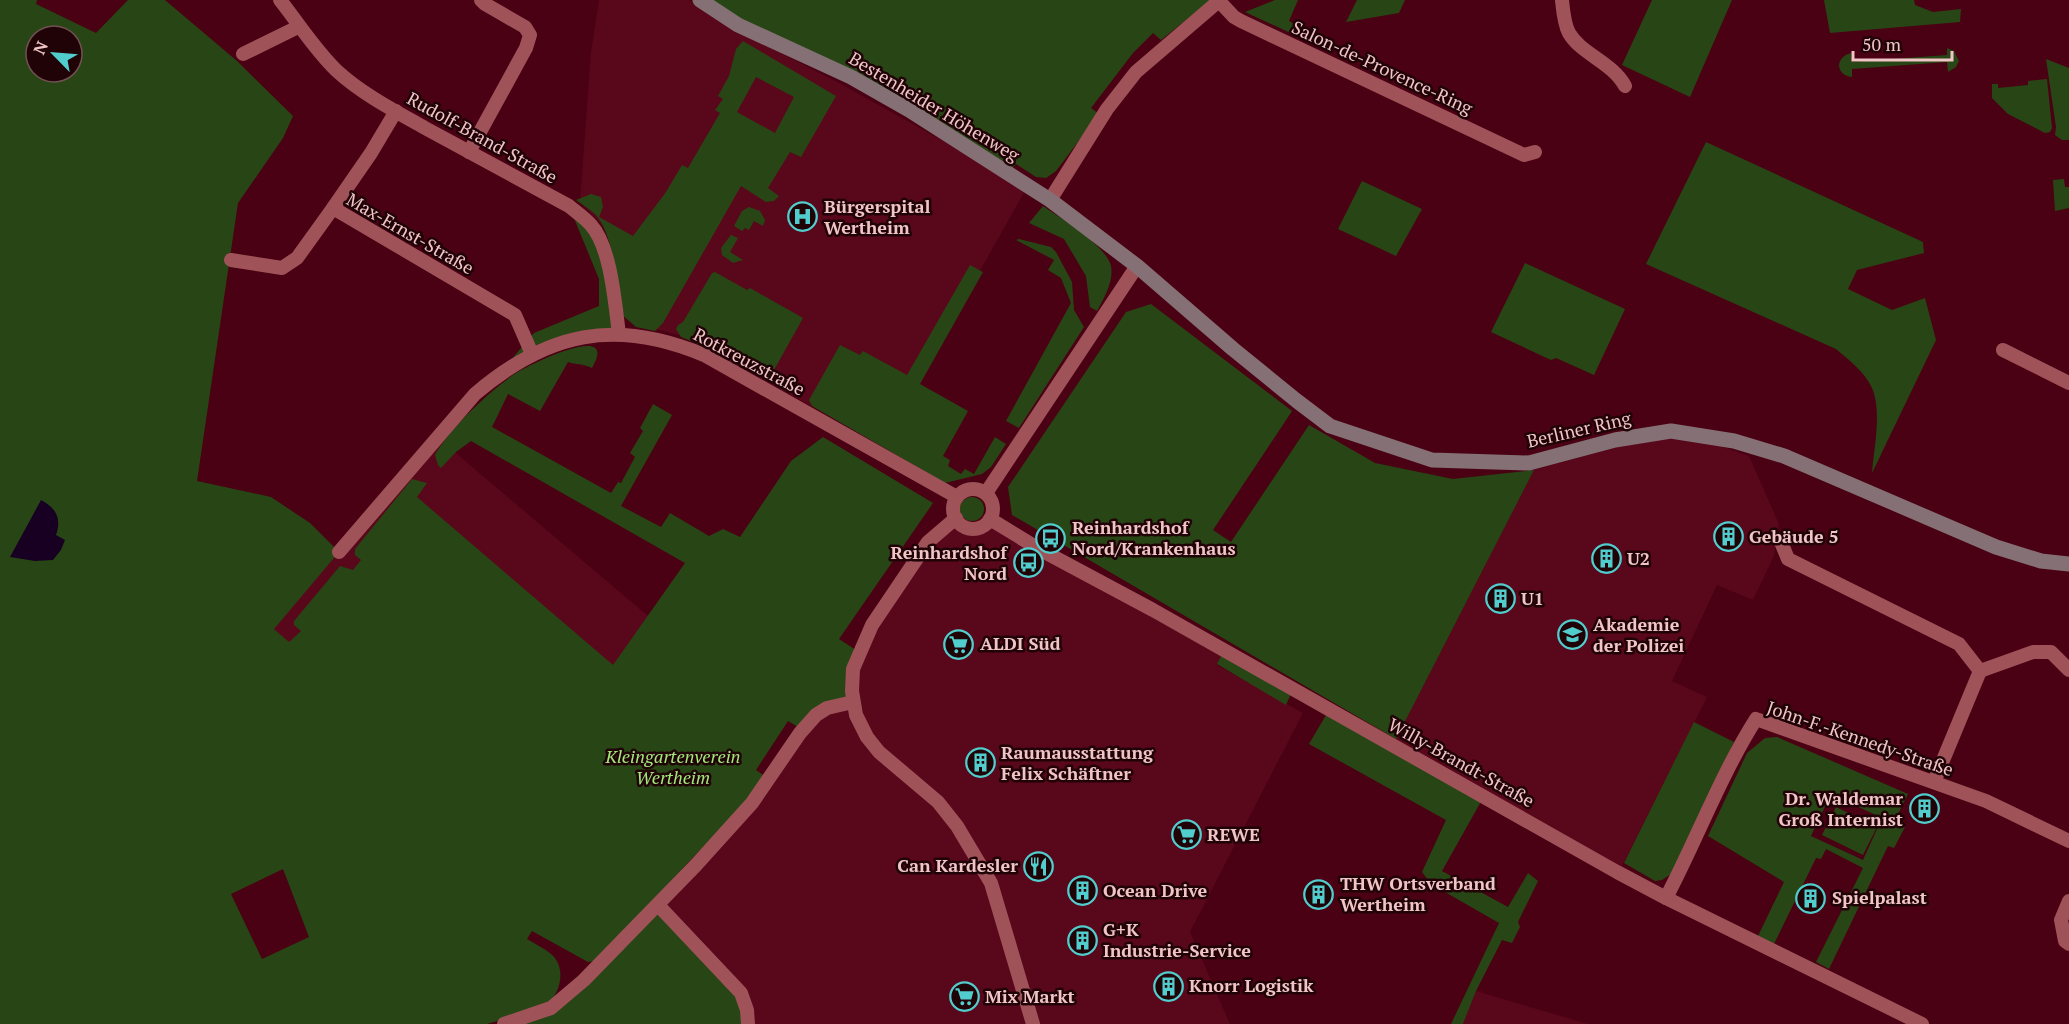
<svg xmlns="http://www.w3.org/2000/svg" width="2069" height="1024" viewBox="0 0 2069 1024" font-family="'PT Serif',serif">
	<style>
		.built { fill: #59071b }
		.green { fill: #284615; fill-rule: evenodd }
		.water { fill: #180022 }
		.lines { fill: none; stroke-linecap: round; stroke-linejoin: round }
		.street { stroke: #a05259; stroke-width: 14 }
		.secondary { stroke: #847075; stroke-width: 15 }
		.labels { text-anchor: middle; stroke-width: 5; stroke-linejoin: round; paint-order: stroke }
		.street-label { font-size: 18px; fill: #f1c4c6; stroke: #1f0307 }
		.poi-label { font-size: 18px; font-weight: bold; fill: #f1c4c6; stroke: #1f0307; text-anchor: start }
		.park-label { font-size: 18px; font-style: italic; fill: #a3e97c; stroke: #1f0307 }
	</style>
	<rect width="100%" height="100%" fill="#4a0113"/>
	<g class="built">
		<polygon points="599,0 689,0 752,38 839,83 983,163 1025,191 882,444 682,336 632,323 608,231 580,202 591,52"/>
		<polygon points="437,437 674,638 544,807 292,645 273,629"/>
		<polygon points="1697,438 1749,456 1779,524 1774,556 1753,600 1717,585 1672,681 1707,697 1619,872 1392,746 1534,470 1643,440"/>
		<polygon points="958,523 971,529 978,528 987,523 1224,650 1217,665 1303,713 1190,932 1230,1024 748,1024 658,905 853,669 928,542"/>
		<polygon points="1476,991 1588,1024 1463,1024"/>
	</g>
	<g class="green">
		<path d="M0 0H37L36 4 96 33 128 0H165L237 61 293 116 283 138 238 203 197 481 271 497 310 523 339 552 274 629 289 642 301 631 294 625V621L340 566 353 570 361 560 355 555V549L412 479 427 483 417 497 613 665 685 563 471 441 456 452 441 468 438 465 435 455C450 428 488 393 513 375 526 366 621 319 592 368 582 363 577 365 568 362L540 411 508 394 492 427 611 493 618 482 621 483 635 457 630 453 643 431 640 428 653 404 672 415 621 506 661 527 670 513 709 536 723 529 740 537 791 461 823 437 933 503 839 639 859 652 853 702 827 708 803 730 788 721 756 770 766 777 737 811 595 961 588 962 532 931 527 939C535 944 544 948 551 954 567 967 561 995 545 1006 531 1014 504 1019 487 1024H0ZM36 36H72V72H36ZM283 869 309 937 262 959 231 894Z"/>
		<polygon points="700,0 1211,0 1161,40 1153,33 1133,53 1091,108 1099,114 1056,171 1046,178 1036,177 1016,164 1008,173"/>
		<polygon points="1275,0 1298,0 1289,21 1298,26 1295,35 1245,12"/>
		<polygon points="1357,0 1405,0 1399,13 1346,22"/>
		<polygon points="1652,0 1732,0 1690,97 1622,65"/>
		<polygon points="1824,0 1914,0 1915,5 1933,12 1961,9 1960,22 1830,33"/>
		<path d="M743 41 836 96 801 157 790 152 768 188 779 196 774 201 766 202 741 186 663 323 655 331 636 327 621 314C619 289 613 232 595 214 589 209 582 204 576 200L591 194 601 197 603 207 599 217 633 236 666 192 682 165 688 168 720 113 715 110 723 99 718 96 729 76 736 49ZM756 77 794 97 775 133 737 112Z"/>
		<path d="M1947 48 1954 51 1959 61 1956 67 1948 72 1947 62 1852 69V77C1835 75 1835 57 1851 53L1852 62 1947 55Z"/>
		<polygon points="2046,59 2069,68 2069,140 2062,140 2055,135 2056,127"/>
		<polygon points="2047,79 2052,128 2050,132 2045,133 2008,114 1992,98 1992,84 1998,84 1998,88 2028,85 2028,81"/>
		<path d="M1706 142 1923 242 1924 253 1857 270 1848 289 1892 310 1925 298 1936 340 1872 473C1874 448 1882 411 1872 388 1865 372 1849 360 1836 349L1646 264Z"/>
		<polygon points="2064,179 2065,187 2069,187 2069,208 2055,211 2053,180"/>
		<polygon points="1362,181 1422,209 1396,256 1338,229"/>
		<polygon points="569,206 592,226 619,334 576,338 497,376 534,333 599,306 599,279"/>
		<path d="M1043 206C1060 218 1106 245 1111 266 1114 281 1104 298 1097 311L1090 307 1086 276 1064 239 1029 223Z"/>
		<polygon points="749,207 760,211 765,220 763,226 754,221 749,230 745,228 742,231 734,226 742,211"/>
		<polygon points="731,235 738,238 730,252 743,260 733,263 722,255 721,248"/>
		<polygon points="1019,239 1051,247 1056,252 1072,282 1074,310 1084,327 1019,428 1006,421 1071,303 1061,278 1048,270 1054,260 1016,240"/>
		<polygon points="1525,263 1625,309 1594,375 1556,358 1551,360 1491,332"/>
		<polygon points="970,265 983,272 920,384 968,411 943,456 950,460 948,466 961,474 965,469 974,474 995,437 1006,444 991,467 982,474 945,483 812,406 809,400 840,345 860,355 863,351 907,375"/>
		<polygon points="715,272 747,290 750,288 803,318 774,370 791,381 785,389 701,345 681,337 676,329 678,325 683,322 712,273"/>
		<polygon points="1151,304 1292,411 1213,530 1231,542 1309,425 1375,463 1453,479 1534,470 1396,739 1012,515 1008,487 1126,312"/>
		<circle cx="972" cy="509" r="12"/>
		<polygon points="1224,650 1293,689 1286,705 1217,664"/>
		<polygon points="1329,710 1483,798 1442,871 1508,907 1528,873 1538,881 1518,922 1520,927 1512,943 1502,940 1476,991 1463,1024 1451,1024 1499,923 1431,884 1422,872 1446,820 1309,744"/>
		<polygon points="1694,722 1734,742 1671,874 1662,880 1655,881 1624,863"/>
		<path d="M1777 737 1908 794 1895 820 1905 827 1894 848 1888 846 1829 969 1816 962 1863 868 1826 849 1821 859 1816 858 1774 944 1758 936 1784 882 1708 836 1747 753 1765 738ZM1831 794 1882 818 1863 860 1811 836Z"/>
		<polygon points="1836,807 1877,827 1863,855 1822,835"/>
		<polygon points="655,909 741,993 748,1024 504,1024 551,1008"/>
	</g>
	<path class="water" d="M41 500C56 508 62 518 56 535L65 540 61 550 53 560 35 561 10 557Z"/>
	<g class="lines">
		<g class="street">
			<path d="M280 0C299 24 315 50 337 71 362 94 395 111 425 128 473 154 521 180 569 206 576 212 585 218 591 225 611 247 615 304 619 334"/>
			<path d="M1562 0C1563 10 1564 24 1569 33 1581 54 1612 62 1625 86"/>
			<polyline points="1219,1 1234,17 1241,21 1524,155 1535,152"/>
			<polyline points="243,54 298,27"/>
			<polyline points="469,152 526,48 530,35 525,27 485,4 481,0"/>
			<polyline points="1050,200 1107,109 1136,72 1220,0"/>
			<polyline points="333,208 371,153 396,111"/>
			<polyline points="231,260 282,268 297,258 333,208 515,315 532,354"/>
			<polyline points="2003,350 2069,383"/>
			<circle cx="973" cy="509" r="20"/>
			<polyline points="986,493 1137,266"/>
			<polyline points="956,518 928,542 872,625 853,669 852,691 856,715 867,737 879,752 938,802 957,826 991,883 1033,1024"/>
			<polyline points="990,519 1039,549 1153,610 1617,872 1666,898 1922,1024"/>
			<polyline points="1781,542 1788,559 1959,644 1980,671 1934,782"/>
			<path d="M339 552 475 394C548 332 615 318 704 355L957 497"/>
			<polyline points="1980,671 2033,652 2051,652 2069,670"/>
			<path d="M1666 898C1697 839 1720 776 1756 719L1986 801 2069 841"/>
			<polyline points="2069,901 2061,920 2065,941 2069,944"/>
			<polyline points="658,905 741,993 747,1010 748,1024"/>
			<polyline points="504,1024 551,1008 584,980 696,865 752,803 800,733 816,715 827,708 853,702"/>
		</g>
		<polyline class="secondary" points="700,0 738,25 851,77 909,110 1050,200 1137,266 1233,349 1297,401 1330,426 1432,460 1529,463 1615,440 1671,431 1734,441 1784,456 1996,547 2041,561 2069,564"/>
	</g>
	<defs>
		<symbol id="hospital-ring" viewBox="-11 -11 22 22"><circle r="9.5" fill="#1f0307" stroke="#52cdcd" stroke-width="1.5"/><path d="M-5-5h3v3.5h4V-5h3V5h-3V1.5h-4V5h-3Z" fill="#52cdcd"/></symbol>
		<symbol id="building-ring" viewBox="-11 -11 22 22"><circle r="9.5" fill="#1f0307" stroke="#52cdcd" stroke-width="1.5"/><path d="M-4-6H4V6H1V3H-1V6H-4ZM-2.5-4.3h1.7v1.8h-1.7ZM.8-4.3h1.7v1.8H.8ZM-2.5-1h1.7V.8h-1.7ZM.8-1h1.7V.8H.8Z" fill="#52cdcd"/></symbol>
		<symbol id="bus-ring" viewBox="-11 -11 22 22"><circle r="9.5" fill="#1f0307" stroke="#52cdcd" stroke-width="1.5"/><path d="M-5-6H5V4H4V6H2V4H-2V6H-4V4H-5ZM-3.5-4V0h7V-4ZM-3.5 1.2v1.5H-2V1.2ZM2 1.2v1.5H3.5V1.2Z" fill="#52cdcd"/></symbol>
		<symbol id="university-ring" viewBox="-11 -11 22 22"><circle r="9.5" fill="#1f0307" stroke="#52cdcd" stroke-width="1.5"/><path d="M0-5L7-2L0 1L-7-2ZM-4 1L0 2.5L4 1V4Q0 6-4 4Z" fill="#52cdcd"/></symbol>
		<symbol id="supermarket-ring" viewBox="-11 -11 22 22"><circle r="9.5" fill="#1f0307" stroke="#52cdcd" stroke-width="1.5"/><path d="M-6-5.5h2.5l.6 2H6L4.5 2H-2.5L-4.4-4H-6ZM-1.5 3.2a1.3 1.3 0 1 0 .1 0ZM3 3.2a1.3 1.3 0 1 0 .1 0Z" fill="#52cdcd"/></symbol>
		<symbol id="restaurant-ring" viewBox="-11 -11 22 22"><circle r="9.5" fill="#1f0307" stroke="#52cdcd" stroke-width="1.5"/><path d="M-5-6h1v4h1v-4h1v4h1v-4h1v5L-1.5 .5V6h-2V.5L-5-1ZM5-6V6H3V1.5H1.5Q1.5-4 5-6Z" fill="#52cdcd"/></symbol>
	</defs>
	<g fill-rule="evenodd">
		<use href="#hospital-ring" x="786" y="200" width="33" height="33"/>
		<use href="#building-ring" x="1712" y="520" width="33" height="33"/>
		<use href="#bus-ring" x="1034" y="522" width="33" height="33"/>
		<use href="#building-ring" x="1590" y="542" width="33" height="33"/>
		<use href="#bus-ring" x="1012" y="546" width="33" height="33"/>
		<use href="#building-ring" x="1484" y="582" width="33" height="33"/>
		<use href="#university-ring" x="1556" y="618" width="33" height="33"/>
		<use href="#supermarket-ring" x="942" y="628" width="33" height="33"/>
		<use href="#building-ring" x="964" y="746" width="33" height="33"/>
		<use href="#building-ring" x="1908" y="792" width="33" height="33"/>
		<use href="#supermarket-ring" x="1170" y="818" width="33" height="33"/>
		<use href="#restaurant-ring" x="1022" y="850" width="33" height="33"/>
		<use href="#building-ring" x="1066" y="874" width="33" height="33"/>
		<use href="#building-ring" x="1302" y="878" width="33" height="33"/>
		<use href="#building-ring" x="1794" y="882" width="33" height="33"/>
		<use href="#building-ring" x="1066" y="924" width="33" height="33"/>
		<use href="#building-ring" x="1152" y="970" width="33" height="33"/>
		<use href="#supermarket-ring" x="948" y="980" width="33" height="33"/>
	</g>
	<g class="labels">
		<g class="street-label">
			<text transform="translate(1382 68) rotate(25)" y="6">Salon-de-Provence-Ring</text>
			<text transform="translate(934 107) rotate(31)" y="6">Bestenheider Höhenweg</text>
			<text transform="translate(482 138) rotate(29)" y="6">Rudolf-Brand-Straße</text>
			<text transform="translate(410 234) rotate(30)" y="6">Max-Ernst-Straße</text>
			<text transform="translate(749 362) rotate(28)" y="6">Rotkreuzstraße</text>
			<text transform="translate(1579 430) rotate(-13)" y="6">Berliner Ring</text>
			<text transform="translate(1860 739) rotate(19)" y="6">John-F.-Kennedy-Straße</text>
			<text transform="translate(1461 763) rotate(29)" y="6">Willy-Brandt-Straße</text>
		</g>
		<g class="poi-label">
			<text x="824" y="213">Bürgerspital<tspan x="824" dy="21">Wertheim</tspan></text>
			<text x="1072" y="534">Reinhardshof<tspan x="1072" dy="21">Nord/Krankenhaus</tspan></text>
			<text x="1749" y="543">Gebäude 5</text>
			<text x="1007" y="559" text-anchor="end">Reinhardshof<tspan x="1007" dy="21">Nord</tspan></text>
			<text x="1627" y="565">U2</text>
			<text x="1521" y="605">U1</text>
			<text x="1593" y="631">Akademie<tspan x="1593" dy="21">der Polizei</tspan></text>
			<text x="980" y="650">ALDI Süd</text>
			<text x="1001" y="759">Raumausstattung<tspan x="1001" dy="21">Felix Schäftner</tspan></text>
			<text x="1903" y="805" text-anchor="end">Dr. Waldemar<tspan x="1903" dy="21">Groß Internist</tspan></text>
			<text x="1207" y="841">REWE</text>
			<text x="1018" y="872" text-anchor="end">Can Kardesler</text>
			<text x="1340" y="890">THW Ortsverband<tspan x="1340" dy="21">Wertheim</tspan></text>
			<text x="1103" y="897">Ocean Drive</text>
			<text x="1832" y="904">Spielpalast</text>
			<text x="1103" y="936">G+K<tspan x="1103" dy="21">Industrie-Service</tspan></text>
			<text x="1189" y="992">Knorr Logistik</text>
			<text x="985" y="1003">Mix Markt</text>
		</g>
		<g class="park-label">
			<text x="673" y="763">Kleingartenverein<tspan x="673" dy="21">Wertheim</tspan></text>
		</g>
	</g>
	<g transform="translate(54 54) rotate(295)"><circle r="28" fill="#1f0307" stroke="#735053" stroke-width="1.5"/>
	<path d="M0-4.5L10 22L0 15L-10 22Z" fill="#52cdcd"/>
	<text y="-9" font-size="16" font-weight="bold" text-anchor="middle" fill="#f1c4c6">N</text>
	</g>
	<path d="M1853 51v9h99v-9" fill="none" stroke="#f1c4c6" stroke-width="3"/>
	<text x="1862" y="51" font-size="18" fill="#f1c4c6" stroke="#1f0307" stroke-width="4.5" paint-order="stroke">50 m</text>
</svg>
